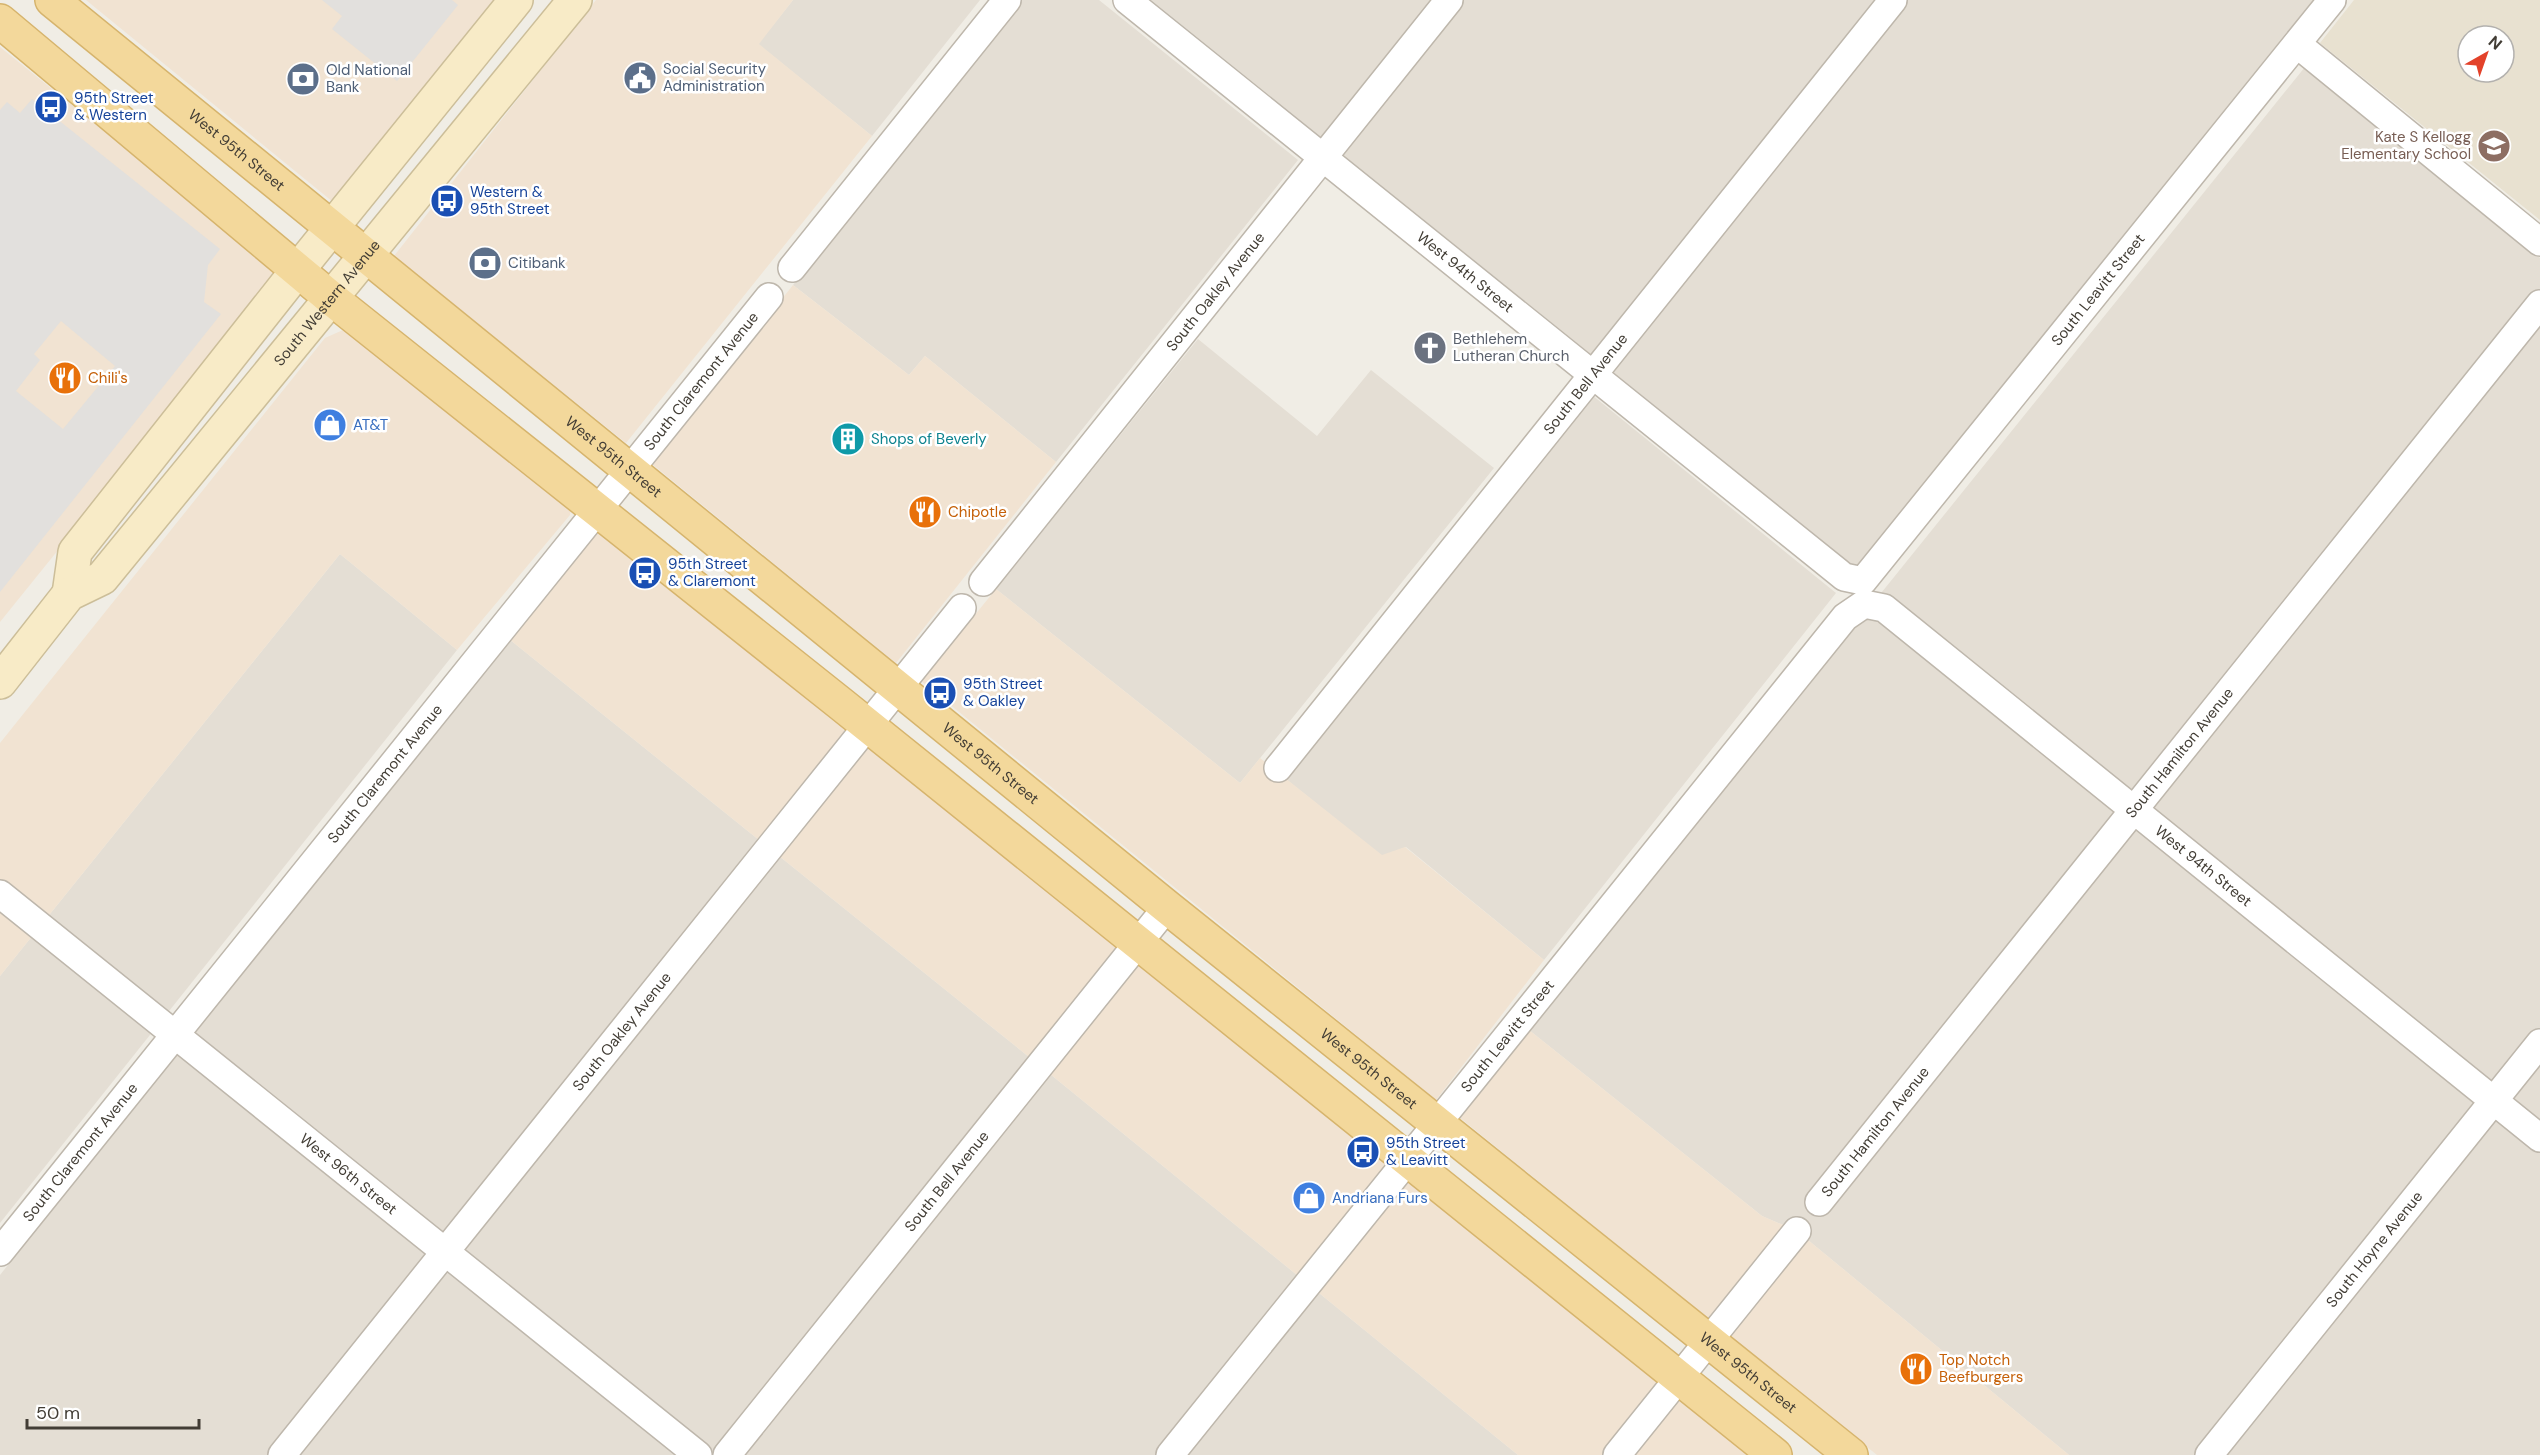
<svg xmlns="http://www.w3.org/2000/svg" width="2540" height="1455" viewBox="0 0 2540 1455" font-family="'DM Sans',sans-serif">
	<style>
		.residential { fill: #e4ded4 }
		.commercial { fill: #f1e3d2 }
		.education { fill: #e8e1d0; fill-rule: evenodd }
		.parking { fill: #e2e0dd; fill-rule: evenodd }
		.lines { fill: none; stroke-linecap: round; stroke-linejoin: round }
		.street-casing { stroke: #beb7ac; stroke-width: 30 }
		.secondary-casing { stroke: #ccbe99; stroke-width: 36 }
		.primary-casing { stroke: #d6b46d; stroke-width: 36 }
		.street { stroke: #fff; stroke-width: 27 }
		.secondary { stroke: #f8ebc7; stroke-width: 33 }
		.primary { stroke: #f3d89b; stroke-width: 33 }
		.labels { text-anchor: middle; stroke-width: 5; stroke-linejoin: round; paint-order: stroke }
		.service-label { font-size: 15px; fill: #4e5e75; stroke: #fff; text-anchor: start }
		.transit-label { font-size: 15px; fill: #164399; stroke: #fff; text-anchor: start }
		.education-label { font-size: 15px; fill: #785e54; stroke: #fff; text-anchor: end }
		.street-label { font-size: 15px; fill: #423d35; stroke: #fff }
		.worship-label { font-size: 15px; fill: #5b616d; stroke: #fff; text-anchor: start }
		.food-label { font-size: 15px; fill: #c56008; stroke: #fff; text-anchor: start }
		.shop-label { font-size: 15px; fill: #366cbe; stroke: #fff; text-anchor: start }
		.culture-label { font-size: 15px; fill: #0d838f; stroke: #fff; text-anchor: start }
	</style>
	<rect width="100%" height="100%" fill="#f0ede5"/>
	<g class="residential">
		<polygon points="793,0 980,0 872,136 758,44"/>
		<polygon points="1022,0 1099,0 1298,160 1056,462 925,356 909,375 793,285"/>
		<polygon points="1151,0 2317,0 1861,572"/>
		<polygon points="2305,67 2540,258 2540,1455 2069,1455 1797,1231 1762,1216 1529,1030"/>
		<polygon points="1198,339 1317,436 1371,370 1494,468 1240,783 996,589"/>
		<polygon points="1592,395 1836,593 1544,960 1406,847 1382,856 1287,780"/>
		<polygon points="340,554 457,650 0,1223 0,976"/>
		<polygon points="509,639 1039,1065 1518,1455 0,1455 0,1275"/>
	</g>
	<g class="commercial">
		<polygon points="86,0 495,0 333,202"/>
		<polygon points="596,0 793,0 759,44 872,136 626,443 394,256"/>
		<polygon points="0,47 281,274 0,622"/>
		<polygon points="793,285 909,375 925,356 1056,462 896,663 652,464"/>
		<polygon points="343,330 354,331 571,507 570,515 457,650 340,554 0,976 0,743 325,338"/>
		<polygon points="598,533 610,533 1750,1455 1518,1455 1039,1065 509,639 592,536"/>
		<polygon points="996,589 1240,783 1260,758 1382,855 1405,847 1544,960 1436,1100 921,681"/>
		<polygon points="1529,1030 1762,1216 1797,1231 2069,1455 1877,1455 1459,1117"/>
	</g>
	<path class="education" d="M2354 0H2540V220L2320 43ZM2468 36H2504V72H2468Z"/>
	<g class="parking">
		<polygon points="322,0 452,0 458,5 397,81 332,29 342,16"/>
		<path d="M32 99 220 249 208 265 204 302 221 314 0 592V110L7 102 20 113ZM61 321 115 366 63 429 16 391 40 360 34 354Z"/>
	</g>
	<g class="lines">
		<defs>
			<g id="street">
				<path id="s1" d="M1127 0 1838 572 1844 577 1863 581 2332 0"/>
				<polyline points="2297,44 2540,242"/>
				<polyline points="792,268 1007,0"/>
				<path id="s2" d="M983 582 1449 0"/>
				<path id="s3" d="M1278 768 1893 0"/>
				<path id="s4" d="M0 894 698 1455"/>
				<path id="s5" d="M1819 1202 2540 304"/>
				<path id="s6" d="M0 1252 769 297"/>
				<path id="s7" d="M282 1455 962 608"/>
				<path id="s8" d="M727 1455 1167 907"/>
				<path id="s9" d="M1170 1455 1845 617 1864 604 1884 608 2540 1138"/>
				<polyline points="1617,1455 1797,1231"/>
				<path id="s10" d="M2209 1455 2540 1043"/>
			</g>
			<g id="secondary">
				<polyline points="69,594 75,552 297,271 516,0"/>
				<path id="s11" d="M0 682 69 594 102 578 575 0"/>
			</g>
			<g id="primary">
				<path id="s12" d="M52 0 1167 907 1851 1455"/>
				<polyline points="0,21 332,299 841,704 1775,1455"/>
			</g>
		</defs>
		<use href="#street" class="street-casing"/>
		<use href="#secondary" class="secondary-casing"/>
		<use href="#primary" class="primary-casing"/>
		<use href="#street" class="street"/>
		<use href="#secondary" class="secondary"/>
		<use href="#primary" class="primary"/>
	</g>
	<defs>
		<symbol id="civic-disc" viewBox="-11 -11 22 22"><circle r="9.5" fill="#5c6f8a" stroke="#fff"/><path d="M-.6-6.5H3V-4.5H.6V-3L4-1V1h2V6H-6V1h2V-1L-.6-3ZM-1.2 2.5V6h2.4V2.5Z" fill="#fff"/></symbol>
		<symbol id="bank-disc" viewBox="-11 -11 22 22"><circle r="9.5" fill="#5c6f8a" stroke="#fff"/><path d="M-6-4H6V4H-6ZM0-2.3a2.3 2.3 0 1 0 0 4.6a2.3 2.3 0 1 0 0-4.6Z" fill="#fff"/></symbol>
		<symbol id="bus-disc" viewBox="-11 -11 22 22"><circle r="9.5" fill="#1a4fb4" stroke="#fff"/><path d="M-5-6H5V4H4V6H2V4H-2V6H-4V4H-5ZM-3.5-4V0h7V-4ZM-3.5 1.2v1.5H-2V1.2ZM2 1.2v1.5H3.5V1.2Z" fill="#fff"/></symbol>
		<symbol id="school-disc" viewBox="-11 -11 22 22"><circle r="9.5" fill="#8d6e63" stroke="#fff"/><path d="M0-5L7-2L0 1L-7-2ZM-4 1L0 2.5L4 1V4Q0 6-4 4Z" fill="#fff"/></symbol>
		<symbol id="church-disc" viewBox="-11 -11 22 22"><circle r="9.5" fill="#6b7280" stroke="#fff"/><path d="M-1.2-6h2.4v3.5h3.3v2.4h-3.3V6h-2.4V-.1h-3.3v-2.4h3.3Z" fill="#fff"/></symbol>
		<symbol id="restaurant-disc" viewBox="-11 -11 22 22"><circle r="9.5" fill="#e8710a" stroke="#fff"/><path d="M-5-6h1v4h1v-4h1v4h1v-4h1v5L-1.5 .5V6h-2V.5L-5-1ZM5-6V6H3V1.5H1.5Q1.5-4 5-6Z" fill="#fff"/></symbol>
		<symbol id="shop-disc" viewBox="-11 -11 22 22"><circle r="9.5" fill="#3f7fe0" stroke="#fff"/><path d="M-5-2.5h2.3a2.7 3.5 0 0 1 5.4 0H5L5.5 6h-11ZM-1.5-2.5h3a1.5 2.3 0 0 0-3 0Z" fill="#fff"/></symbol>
		<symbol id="building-disc" viewBox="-11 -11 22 22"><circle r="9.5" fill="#0f9aa8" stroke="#fff"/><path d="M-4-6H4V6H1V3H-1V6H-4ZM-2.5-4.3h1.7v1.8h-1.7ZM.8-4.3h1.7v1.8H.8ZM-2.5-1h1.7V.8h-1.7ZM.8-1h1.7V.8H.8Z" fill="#fff"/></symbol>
	</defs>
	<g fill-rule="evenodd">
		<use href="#civic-disc" x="621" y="59" width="38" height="38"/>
		<use href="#bank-disc" x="284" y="60" width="38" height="38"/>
		<use href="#bus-disc" x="32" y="88" width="38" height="38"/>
		<use href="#school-disc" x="2475" y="127" width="38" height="38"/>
		<use href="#bus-disc" x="428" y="182" width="38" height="38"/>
		<use href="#bank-disc" x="466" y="244" width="38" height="38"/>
		<use href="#church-disc" x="1411" y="329" width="38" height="38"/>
		<use href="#restaurant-disc" x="46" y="359" width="38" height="38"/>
		<use href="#shop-disc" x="311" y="406" width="38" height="38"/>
		<use href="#building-disc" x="829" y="420" width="38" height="38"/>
		<use href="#restaurant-disc" x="906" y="493" width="38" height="38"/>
		<use href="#bus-disc" x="626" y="554" width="38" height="38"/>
		<use href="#bus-disc" x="921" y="674" width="38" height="38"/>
		<use href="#bus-disc" x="1344" y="1133" width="38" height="38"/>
		<use href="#shop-disc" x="1290" y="1179" width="38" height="38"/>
		<use href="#restaurant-disc" x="1897" y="1350" width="38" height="38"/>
	</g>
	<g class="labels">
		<g class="service-label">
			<text x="663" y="74">Social Security<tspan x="663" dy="17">Administration</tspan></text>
			<text x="326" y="75">Old National<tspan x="326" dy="17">Bank</tspan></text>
			<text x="508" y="268">Citibank</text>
		</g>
		<g class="transit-label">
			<text x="74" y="103">95th Street<tspan x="74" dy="17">&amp; Western</tspan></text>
			<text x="470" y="197">Western &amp;<tspan x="470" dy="17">95th Street</tspan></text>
			<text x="668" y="569">95th Street<tspan x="668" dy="17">&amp; Claremont</tspan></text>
			<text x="963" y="689">95th Street<tspan x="963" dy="17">&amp; Oakley</tspan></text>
			<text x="1386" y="1148">95th Street<tspan x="1386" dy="17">&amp; Leavitt</tspan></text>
		</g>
		<g class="education-label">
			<text x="2471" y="142">Kate S Kellogg<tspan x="2471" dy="17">Elementary School</tspan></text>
		</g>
		<g class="street-label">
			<text dy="5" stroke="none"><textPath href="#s12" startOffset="238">West 95th Street</textPath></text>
			<text dy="5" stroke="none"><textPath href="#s1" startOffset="434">West 94th Street</textPath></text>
			<text dy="5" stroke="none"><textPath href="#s1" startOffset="1314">South Leavitt Street</textPath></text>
			<text dy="5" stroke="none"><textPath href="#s2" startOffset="372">South Oakley Avenue</textPath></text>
			<text dy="5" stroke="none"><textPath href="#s11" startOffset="504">South Western Avenue</textPath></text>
			<text dy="5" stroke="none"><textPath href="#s6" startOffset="1118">South Claremont Avenue</textPath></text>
			<text dy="5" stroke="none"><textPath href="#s3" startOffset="492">South Bell Avenue</textPath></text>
			<text dy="5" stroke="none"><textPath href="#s12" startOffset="724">West 95th Street</textPath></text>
			<text dy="5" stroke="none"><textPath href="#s5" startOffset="576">South Hamilton Avenue</textPath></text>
			<text dy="5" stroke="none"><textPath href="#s12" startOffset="1210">West 95th Street</textPath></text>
			<text dy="5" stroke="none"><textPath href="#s6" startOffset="614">South Claremont Avenue</textPath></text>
			<text dy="5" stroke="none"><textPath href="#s9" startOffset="1530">West 94th Street</textPath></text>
			<text dy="5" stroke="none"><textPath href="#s7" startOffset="543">South Oakley Avenue</textPath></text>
			<text dy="5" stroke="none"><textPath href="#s9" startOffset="538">South Leavitt Street</textPath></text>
			<text dy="5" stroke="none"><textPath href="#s12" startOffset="1696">West 95th Street</textPath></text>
			<text dy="5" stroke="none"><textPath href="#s5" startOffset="90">South Hamilton Avenue</textPath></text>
			<text dy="5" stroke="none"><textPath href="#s6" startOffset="128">South Claremont Avenue</textPath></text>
			<text dy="5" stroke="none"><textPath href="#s4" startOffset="447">West 96th Street</textPath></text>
			<text dy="5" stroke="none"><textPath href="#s8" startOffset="351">South Bell Avenue</textPath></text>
			<text dy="5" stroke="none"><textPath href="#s10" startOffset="264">South Hoyne Avenue</textPath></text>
			<text dy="5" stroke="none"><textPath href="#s12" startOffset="2182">West 95th Street</textPath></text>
		</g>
		<g class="worship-label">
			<text x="1453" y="344">Bethlehem<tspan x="1453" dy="17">Lutheran Church</tspan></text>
		</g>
		<g class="food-label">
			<text x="88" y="383">Chili's</text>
			<text x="948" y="517">Chipotle</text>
			<text x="1939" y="1365">Top Notch<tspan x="1939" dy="17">Beefburgers</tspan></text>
		</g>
		<g class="shop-label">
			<text x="353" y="430">AT&amp;T</text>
			<text x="1332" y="1203">Andriana Furs</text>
		</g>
		<g class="culture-label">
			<text x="871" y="444">Shops of Beverly</text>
		</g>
	</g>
	<g transform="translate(2486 54) rotate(40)"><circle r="28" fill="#ffffff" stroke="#b3b1ae" stroke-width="1.5"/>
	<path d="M0-4.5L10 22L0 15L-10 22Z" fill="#e3422a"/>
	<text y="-9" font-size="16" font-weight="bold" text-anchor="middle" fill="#423d35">N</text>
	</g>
	<path d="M27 1419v9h172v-9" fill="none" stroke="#423d35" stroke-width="3"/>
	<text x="36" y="1419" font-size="18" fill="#423d35" stroke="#ffffff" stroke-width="4.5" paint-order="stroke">50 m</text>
</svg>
